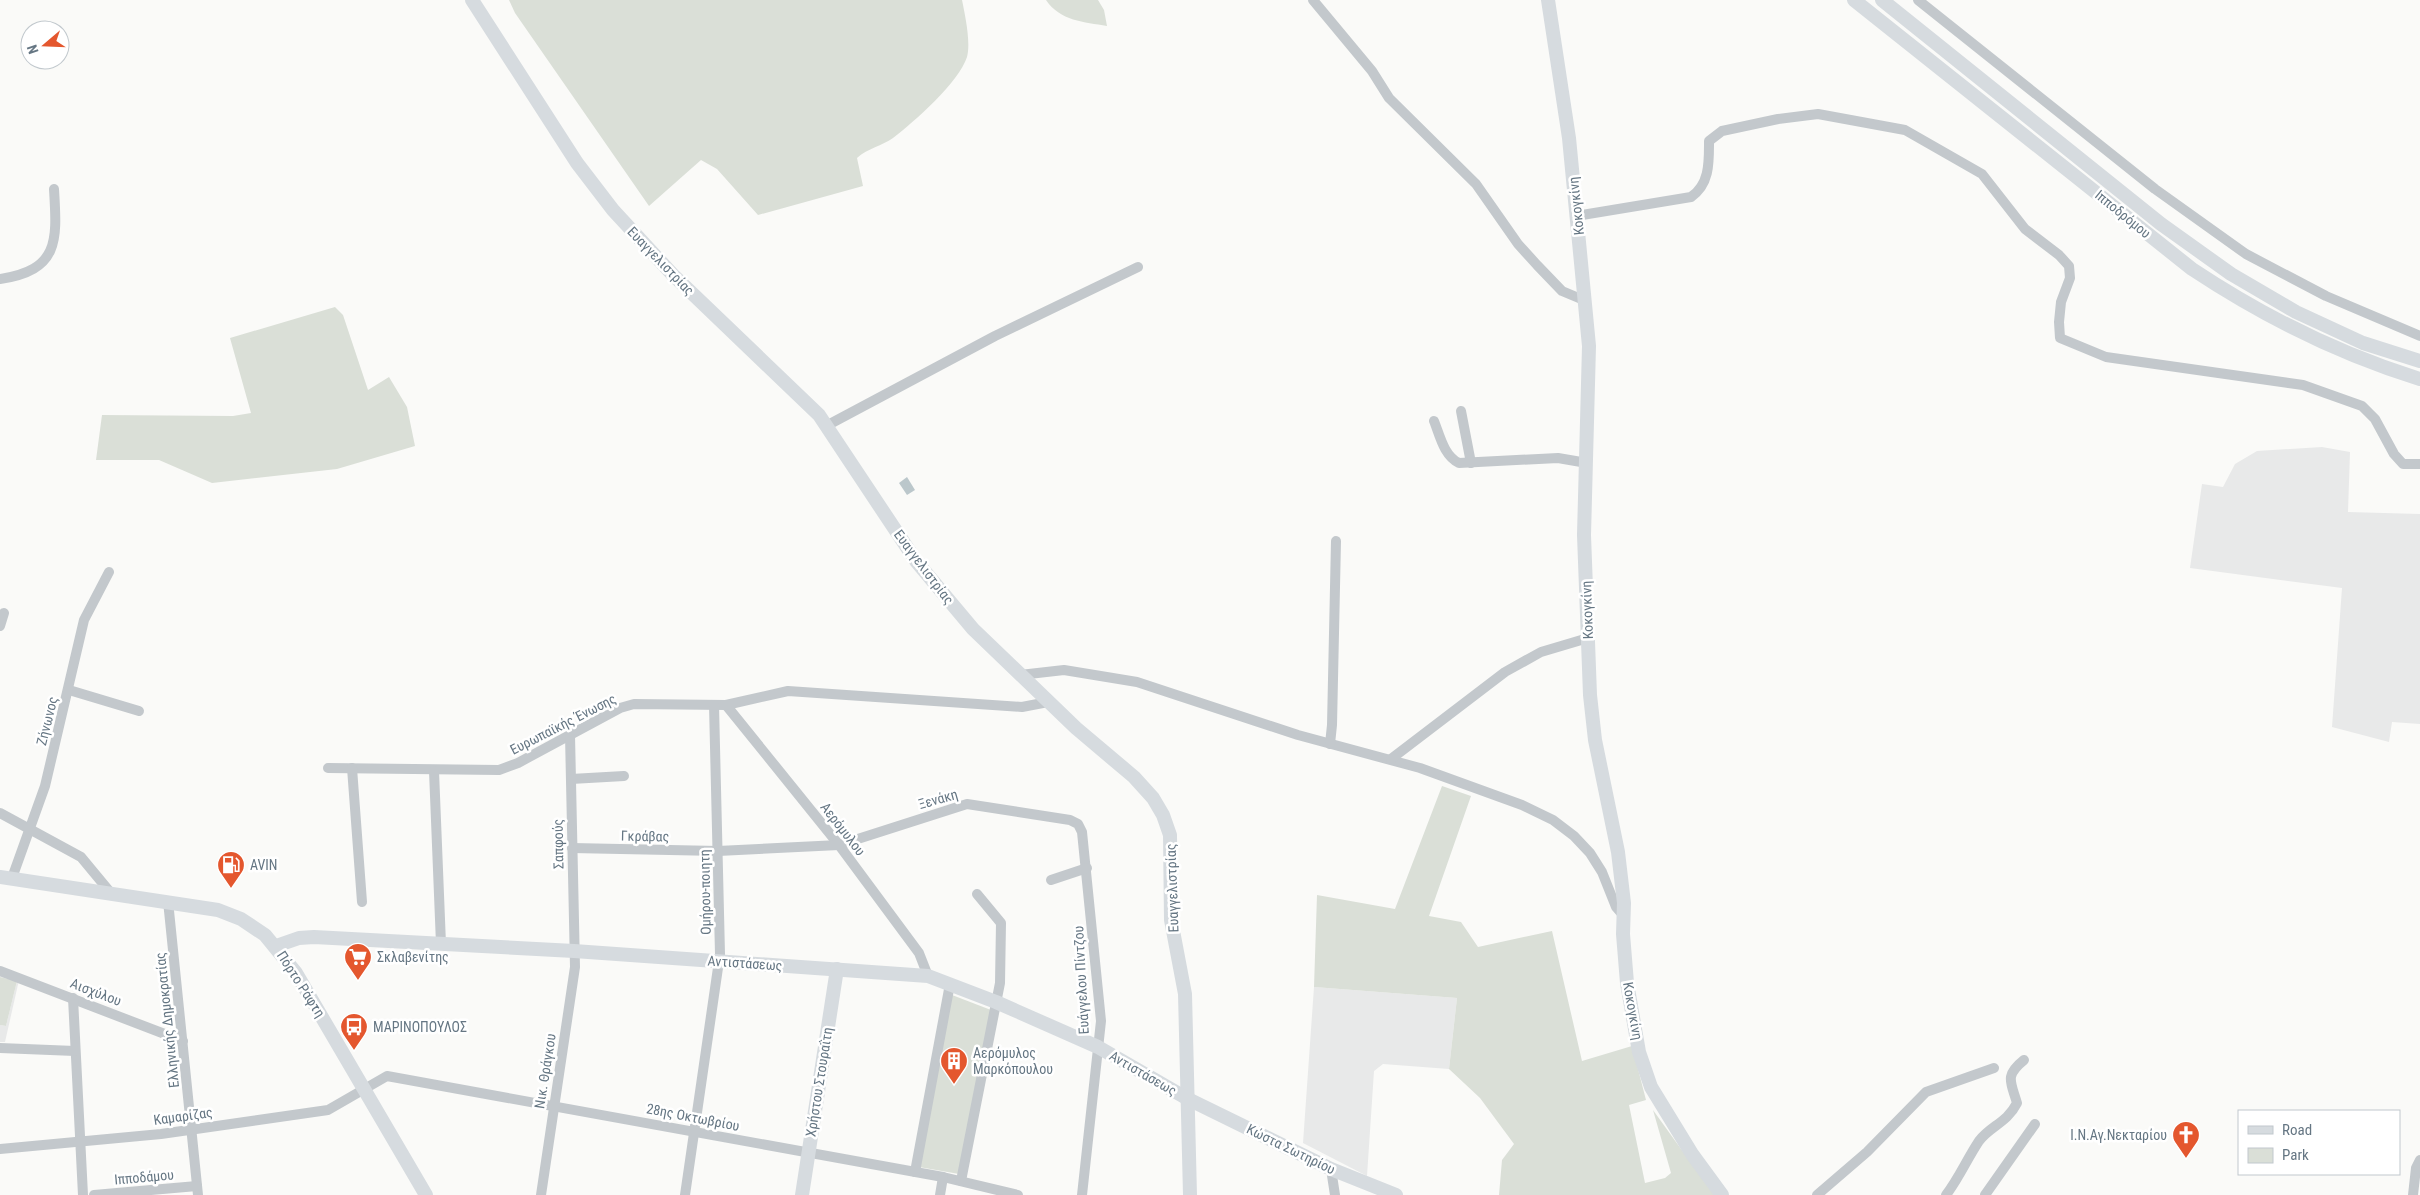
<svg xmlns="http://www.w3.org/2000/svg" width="2420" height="1195" viewBox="0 0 2420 1195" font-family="'Roboto Condensed',sans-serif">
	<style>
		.built { fill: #e8e9e9 }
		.green { fill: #dadfd7 }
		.water { fill: #bbc7cb }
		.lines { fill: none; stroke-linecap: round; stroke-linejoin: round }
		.street { stroke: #c3c8cc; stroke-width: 10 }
		.secondary { stroke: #d6dbdf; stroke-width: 14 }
		.labels { text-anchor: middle; stroke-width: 5; stroke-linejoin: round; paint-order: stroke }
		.street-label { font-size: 14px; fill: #657683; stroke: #fff }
		.poi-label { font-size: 14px; fill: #657683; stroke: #fff; text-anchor: start }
	</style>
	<rect width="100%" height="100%" fill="#fafaf8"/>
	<g class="built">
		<polygon points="2322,447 2350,452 2348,512 2420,514 2420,724 2392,722 2389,742 2332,727 2342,588 2190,568 2202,484 2223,487 2235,464 2257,451"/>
		<polygon points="0,973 19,980 5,1042 0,1042 0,1025 6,1026 17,981 0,977"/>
		<polygon points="1314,987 1457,998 1449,1069 1383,1064 1374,1071 1367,1176 1303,1143"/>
	</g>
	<g class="green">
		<path d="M509 0H962C965 15 971 42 967 57 959 82 914 122 893 138 882 146 868 148 857 158L863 186 758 215 717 169 701 160 649 206 515 13Z"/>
		<path d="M1046 0H1098L1104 10 1107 26C1084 22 1060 21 1046 0Z"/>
		<polygon points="335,307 343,315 368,390 389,377 407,407 415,446 337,469 212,483 159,460 96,460 102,415 233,416 251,413 230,338"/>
		<polygon points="1442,786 1471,796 1429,916 1461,922 1478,947 1552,931 1582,1061 1632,1046 1646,1100 1629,1105 1645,1183 1665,1178 1671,1173 1653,1110 1714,1195 1499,1195 1502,1160 1514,1144 1480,1098 1449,1069 1457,998 1314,987 1317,895 1395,909"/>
		<polygon points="0,977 17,981 6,1026 0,1025"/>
		<polygon points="952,995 991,1010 959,1174 919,1167"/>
	</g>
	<polygon class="water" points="907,477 915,490 907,495 899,483"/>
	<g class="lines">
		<g class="street">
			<polyline points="1313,0 1372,71 1389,98 1476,184 1518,244 1537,265 1562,291 1586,301"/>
			<polyline points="1918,0 2155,189 2246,254 2326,296 2420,336"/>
			<path d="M1576 216 1691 197C1710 184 1709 162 1709 141L1722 131 1778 119 1818 114 1905 130 1982 174 2025 229 2059 255 2069 266 2070 278 2061 302 2059 322 2060 338 2106 357 2303 385 2362 406 2375 419 2394 454 2403 464H2420"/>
			<path d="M0 279C60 270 57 240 54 189"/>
			<polyline points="1461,411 1471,463"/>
			<path d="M1434 421C1440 436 1444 456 1459 463L1558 458 1587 463"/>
			<polyline points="826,426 995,336 1138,267"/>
			<polyline points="0,626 4,613"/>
			<polyline points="1020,675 1064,670 1137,682 1298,735 1420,768 1522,805 1553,820 1574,836 1590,853 1602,872 1616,907 1623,915"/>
			<polyline points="69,690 139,711"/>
			<polyline points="726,705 839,845 919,953 928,976"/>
			<polyline points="1330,744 1332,725 1336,541"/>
			<polyline points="1391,759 1505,672 1541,652 1588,638"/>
			<polyline points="328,768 499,770 518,763 620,708 634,704 726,705 788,691 1022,707 1048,702"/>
			<polyline points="352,768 362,902"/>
			<polyline points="434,771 441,944"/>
			<polyline points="571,779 624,776"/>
			<polyline points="0,813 81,857 110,892"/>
			<polyline points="572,848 718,851 839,845 967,804 1070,820 1078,824 1082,832 1101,1021 1082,1195"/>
			<polyline points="12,878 45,786 84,620 109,572"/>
			<polyline points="1051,880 1087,868"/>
			<polyline points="168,901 198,1195"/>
			<polyline points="0,971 183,1041"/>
			<polyline points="73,998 83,1195"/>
			<polyline points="0,1048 75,1051"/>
			<polyline points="0,1149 161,1134 328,1110 387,1076 943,1177 1018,1195"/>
			<polyline points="1331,1169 1335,1195"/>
			<polyline points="915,1172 950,984"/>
			<polyline points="961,1181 1000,983 1001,923 977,894"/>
			<polyline points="94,1195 197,1186"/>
			<polyline points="541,1195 575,967 570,735"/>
			<polyline points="685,1195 720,954 714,705"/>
			<polyline points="940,1195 943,1177"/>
			<polyline points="1817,1195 1867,1152 1926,1092 1994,1068"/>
			<path d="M1946 1195C1959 1178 1967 1159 1979 1141 1990 1126 2007 1123 2017 1103 2011 1082 2004 1076 2024 1060"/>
			<polyline points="1985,1195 2035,1124"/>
			<polyline points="2413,1195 2416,1168 2420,1160"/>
		</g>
		<g class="secondary">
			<polyline points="472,0 577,163 613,210 673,275 819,415 916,561 973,629 1076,728 1134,777 1153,798 1163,815 1170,835 1171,920 1185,994 1190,1195"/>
			<polyline points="1548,0 1569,138 1589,346 1584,535 1590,695 1595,740 1618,852 1624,903 1623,934 1627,983 1639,1052 1651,1087 1692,1154 1722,1195"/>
			<path d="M1854 0 2192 269C2263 316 2338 354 2420 379"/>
			<polyline points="1882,0 2161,224 2231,274 2296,312 2363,343 2420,361"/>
			<polyline points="0,877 218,910 241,919 265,935 296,973 426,1195"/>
			<polyline points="276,946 299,938 314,937 574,951 928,976 996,1002 1098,1047 1188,1099 1331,1169 1396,1195"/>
			<polyline points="802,1195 837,969"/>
		</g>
	</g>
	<defs>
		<symbol id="fuel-pin" viewBox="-11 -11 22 30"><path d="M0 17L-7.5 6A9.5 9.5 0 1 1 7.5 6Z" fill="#e4572e" stroke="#fff"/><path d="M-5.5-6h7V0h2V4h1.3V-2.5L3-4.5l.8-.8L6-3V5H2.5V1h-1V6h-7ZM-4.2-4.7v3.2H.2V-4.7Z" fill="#fff"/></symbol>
		<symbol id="supermarket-pin" viewBox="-11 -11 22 30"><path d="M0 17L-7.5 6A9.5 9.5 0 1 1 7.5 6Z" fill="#e4572e" stroke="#fff"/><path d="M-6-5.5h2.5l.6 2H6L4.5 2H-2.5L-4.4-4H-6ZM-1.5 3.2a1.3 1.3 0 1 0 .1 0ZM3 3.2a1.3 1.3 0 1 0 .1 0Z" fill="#fff"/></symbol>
		<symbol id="bus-pin" viewBox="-11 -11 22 30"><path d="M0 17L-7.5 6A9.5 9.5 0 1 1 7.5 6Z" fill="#e4572e" stroke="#fff"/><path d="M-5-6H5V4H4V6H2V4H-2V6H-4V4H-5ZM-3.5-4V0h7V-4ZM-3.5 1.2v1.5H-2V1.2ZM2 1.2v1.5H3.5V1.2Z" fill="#fff"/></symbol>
		<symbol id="building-pin" viewBox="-11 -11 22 30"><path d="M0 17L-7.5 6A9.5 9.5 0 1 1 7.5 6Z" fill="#e4572e" stroke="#fff"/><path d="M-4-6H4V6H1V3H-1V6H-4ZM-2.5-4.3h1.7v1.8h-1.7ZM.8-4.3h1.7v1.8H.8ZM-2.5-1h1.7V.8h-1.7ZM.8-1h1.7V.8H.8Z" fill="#fff"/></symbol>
		<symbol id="church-pin" viewBox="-11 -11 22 30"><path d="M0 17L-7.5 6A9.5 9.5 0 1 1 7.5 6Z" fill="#e4572e" stroke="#fff"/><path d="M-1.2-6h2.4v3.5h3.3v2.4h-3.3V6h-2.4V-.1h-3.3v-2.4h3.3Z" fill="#fff"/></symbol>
	</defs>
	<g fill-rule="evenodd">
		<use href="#fuel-pin" x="215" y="849" width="32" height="43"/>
		<use href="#supermarket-pin" x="342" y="941" width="32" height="43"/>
		<use href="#bus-pin" x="338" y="1011" width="32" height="43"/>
		<use href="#building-pin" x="938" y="1045" width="32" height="43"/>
		<use href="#church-pin" x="2170" y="1119" width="32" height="43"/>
	</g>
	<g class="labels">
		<g class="street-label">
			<text transform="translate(1576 206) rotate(-96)" y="5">Κοκογκίνη</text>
			<text transform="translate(2123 214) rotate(39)" y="5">Ιπποδρόμου</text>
			<text transform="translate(661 261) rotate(46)" y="5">Ευαγγελιστρίας</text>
			<text transform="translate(924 567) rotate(53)" y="5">Ευαγγελιστρίας</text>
			<text transform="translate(1587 610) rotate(-92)" y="5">Κοκογκίνη</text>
			<text transform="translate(47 721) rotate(-76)" y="5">Ζήνωνος</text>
			<text transform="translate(563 724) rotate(-27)" y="5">Ευρωπαϊκής Ένωσης</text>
			<text transform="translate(938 799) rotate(-16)" y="5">Ξενάκη</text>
			<text transform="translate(843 829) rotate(52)" y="5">Αερόμυλου</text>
			<text transform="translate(645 836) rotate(1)" y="5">Γκράβας</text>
			<text transform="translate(558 844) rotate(-91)" y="5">Σαπφούς</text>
			<text transform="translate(1172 888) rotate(-92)" y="5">Ευαγγελιστρίας</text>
			<text transform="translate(705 892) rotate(-91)" y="5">Ομήρου-ποιητη</text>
			<text transform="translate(745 963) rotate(4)" y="5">Αντιστάσεως</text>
			<text transform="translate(1081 980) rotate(-93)" y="5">Ευάγγελου Πίντζου</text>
			<text transform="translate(301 984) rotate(57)" y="5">Πόρτο Ράφτη</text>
			<text transform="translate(96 992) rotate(21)" y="5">Αισχύλου</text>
			<text transform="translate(1633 1011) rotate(80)" y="5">Κοκογκίνη</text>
			<text transform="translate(167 1020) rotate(-96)" y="5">Ελληνικής Δημοκρατίας</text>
			<text transform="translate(545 1071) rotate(-81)" y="5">Νικ. Θράγκου</text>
			<text transform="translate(1143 1073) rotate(30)" y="5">Αντιστάσεως</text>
			<text transform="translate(819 1082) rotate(-81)" y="5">Χρήστου Στουραΐτη</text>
			<text transform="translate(183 1116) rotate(-8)" y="5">Καμαρίζας</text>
			<text transform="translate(693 1117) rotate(11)" y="5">28ης Οκτωβρίου</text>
			<text transform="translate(1291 1149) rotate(26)" y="5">Κώστα Σωτηρίου</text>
			<text transform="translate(144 1177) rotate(-5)" y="5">Ιπποδάμου</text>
		</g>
		<g class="poi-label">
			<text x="250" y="870">AVIN</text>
			<text x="377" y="962">Σκλαβενίτης</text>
			<text x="373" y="1032">ΜΑΡΙΝΟΠΟΥΛΟΣ</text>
			<text x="973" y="1058">Αερόμυλος<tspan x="973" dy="16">Μαρκόπουλου</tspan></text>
			<text x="2167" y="1140" text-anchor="end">Ι.Ν.Αγ.Νεκταρίου</text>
		</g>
	</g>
	<rect x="2238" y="1110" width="162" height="65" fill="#ffffff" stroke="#c1c8cd"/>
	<rect x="2248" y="1126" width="25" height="8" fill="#d6dbdf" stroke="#c1c8cd"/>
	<text x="2282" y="1135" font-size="15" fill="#657683">Road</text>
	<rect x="2248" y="1148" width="25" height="15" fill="#dadfd7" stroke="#c1c8cd"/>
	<text x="2282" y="1160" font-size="15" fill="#657683">Park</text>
	<g transform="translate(45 45) rotate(251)"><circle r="24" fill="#ffffff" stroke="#c1c8cd"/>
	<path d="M0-4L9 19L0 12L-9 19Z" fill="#e4572e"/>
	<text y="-8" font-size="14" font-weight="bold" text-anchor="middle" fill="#657683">N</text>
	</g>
</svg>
